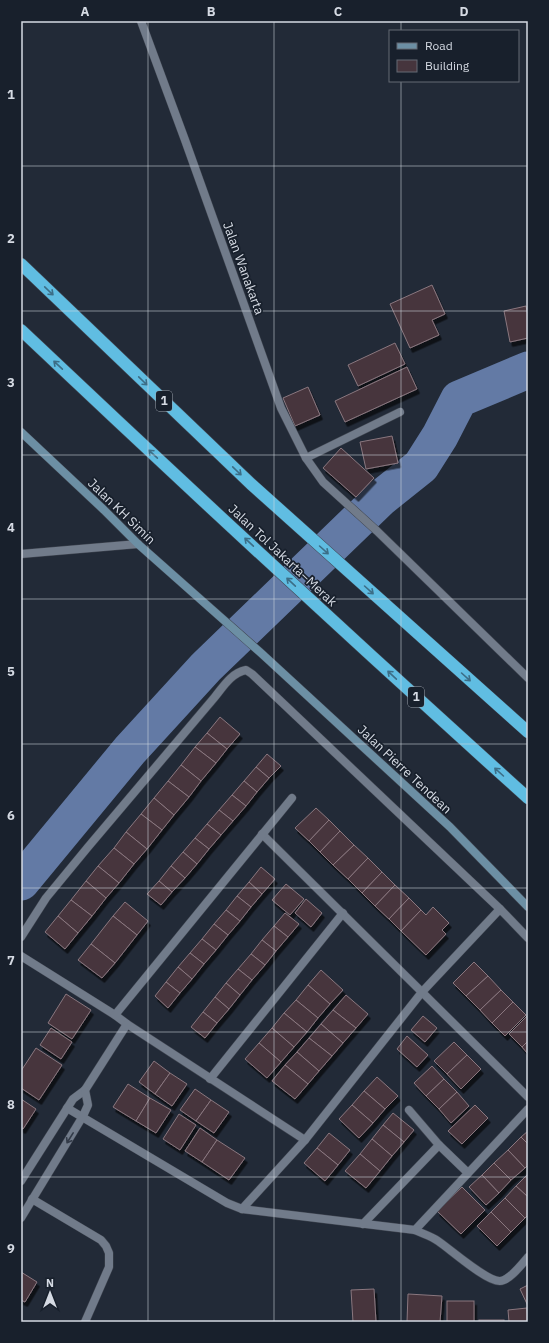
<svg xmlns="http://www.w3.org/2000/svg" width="549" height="1343" viewBox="0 0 549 1343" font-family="'IBM Plex Sans',sans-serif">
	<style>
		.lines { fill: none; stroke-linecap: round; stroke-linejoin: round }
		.river { stroke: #637aa5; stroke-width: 37 }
		.building { fill: #46353d; stroke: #8a777f; filter: url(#shadow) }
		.street-casing { stroke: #404651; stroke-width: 9 }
		.secondary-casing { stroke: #404651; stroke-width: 9 }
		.highway-casing { stroke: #404651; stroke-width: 13 }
		.street { stroke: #717b8a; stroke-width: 8 }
		.secondary { stroke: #6c8fa4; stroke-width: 8 }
		.highway { stroke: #60bde2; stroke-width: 12 }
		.oneway { stroke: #3c6e87 }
		.oneway2 { stroke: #333b48 }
		.grid { fill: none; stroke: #d5dae3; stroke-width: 1; stroke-opacity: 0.55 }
		.labels { text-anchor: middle; stroke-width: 3.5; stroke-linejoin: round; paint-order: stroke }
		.shield { fill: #18202c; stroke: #9ca2ac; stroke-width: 1 }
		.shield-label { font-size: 12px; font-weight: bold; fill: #d5dae3 }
		.street-label { font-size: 13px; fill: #d5dae3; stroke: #18202c }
		.neatline { fill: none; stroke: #d5dae3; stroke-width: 1.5 }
		.grid-label { font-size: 13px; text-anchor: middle; font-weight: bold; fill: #d5dae3 }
	</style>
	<defs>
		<filter id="shadow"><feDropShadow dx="2.5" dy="4.5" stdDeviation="0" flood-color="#0009"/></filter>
	</defs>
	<rect width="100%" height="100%" fill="#222a37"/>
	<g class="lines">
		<polyline class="river" points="21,882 130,750 206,667 381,498 421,466 440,436 459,399 528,370"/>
	</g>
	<g class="building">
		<polygon points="432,285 445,314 432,320 439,335 410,348 390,304"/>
		<polygon points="526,306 528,316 528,338 510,342 504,311"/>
		<polygon points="395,343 405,364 358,386 348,365"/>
		<polygon points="407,367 417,389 345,422 335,401"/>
		<polygon points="308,387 320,415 295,426 283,398"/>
		<polygon points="392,436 398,463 366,469 360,442"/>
		<polygon points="341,448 374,478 356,497 323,468"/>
		<polygon points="220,717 240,734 227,749 207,733"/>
		<polygon points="207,733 227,749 216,763 195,747"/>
		<polygon points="195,747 216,763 201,781 181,765"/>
		<polygon points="267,754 281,766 269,778 256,767"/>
		<polygon points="181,765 201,781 189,797 168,781"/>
		<polygon points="256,767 269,778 257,792 244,781"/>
		<polygon points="168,781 189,797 174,815 154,798"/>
		<polygon points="244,781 257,792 246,806 232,795"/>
		<polygon points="232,795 246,806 233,821 219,810"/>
		<polygon points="154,798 174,815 162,830 141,814"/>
		<polygon points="316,808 329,820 309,841 295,828"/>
		<polygon points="219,810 233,821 221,835 207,824"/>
		<polygon points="141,814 162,830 147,849 126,832"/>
		<polygon points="329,820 340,831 320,852 309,841"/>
		<polygon points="207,824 221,835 209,849 195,838"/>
		<polygon points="340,831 354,845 333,865 320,852"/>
		<polygon points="126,832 147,849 134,864 114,848"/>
		<polygon points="195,838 209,849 197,864 183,852"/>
		<polygon points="354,845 368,858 348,879 333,865"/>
		<polygon points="114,848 134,864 119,883 98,866"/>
		<polygon points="183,852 197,864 185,878 171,866"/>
		<polygon points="368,858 382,872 362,893 348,879"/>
		<polygon points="98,866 119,883 106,898 86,881"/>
		<polygon points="171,866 185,878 172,892 159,881"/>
		<polygon points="261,867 275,879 262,894 249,882"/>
		<polygon points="382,872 395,885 375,906 362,893"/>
		<polygon points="86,881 106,898 92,916 71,900"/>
		<polygon points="159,881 172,892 161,905 147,894"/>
		<polygon points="249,882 262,894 251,907 237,896"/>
		<polygon points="286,884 304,899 290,915 272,900"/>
		<polygon points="395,885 409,898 389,919 375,906"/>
		<polygon points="237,896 251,907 240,921 226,910"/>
		<polygon points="409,898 421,910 401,931 389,919"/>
		<polygon points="306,899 322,913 311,927 295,913"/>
		<polygon points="71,900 92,916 78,933 58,916"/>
		<polygon points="125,902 148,921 137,935 113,916"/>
		<polygon points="433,907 449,923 442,930 446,934 426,955 401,931 421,910 426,915"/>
		<polygon points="226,910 240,921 228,935 214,924"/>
		<polygon points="285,913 299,924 288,937 274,926"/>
		<polygon points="58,916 78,933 65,949 45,932"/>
		<polygon points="113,916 137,935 115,963 91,944"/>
		<polygon points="214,924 228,935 216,950 202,939"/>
		<polygon points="274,926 288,937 276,951 262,940"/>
		<polygon points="202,939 216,950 204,964 190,953"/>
		<polygon points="262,940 276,951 265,965 251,954"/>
		<polygon points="91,944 115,963 102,978 78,960"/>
		<polygon points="190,953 204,964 192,979 178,967"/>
		<polygon points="251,954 265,965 252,980 238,969"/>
		<polygon points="474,962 488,976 466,996 453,983"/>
		<polygon points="178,967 192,979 180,993 166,982"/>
		<polygon points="238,969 252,980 240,995 226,983"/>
		<polygon points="321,970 343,990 330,1004 308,985"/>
		<polygon points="488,976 501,990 480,1010 466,996"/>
		<polygon points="166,982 180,993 168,1008 155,996"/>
		<polygon points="226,983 240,995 229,1009 215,997"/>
		<polygon points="308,985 330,1004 318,1018 296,1000"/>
		<polygon points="501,990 513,1002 492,1023 480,1010"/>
		<polygon points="66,994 91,1010 72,1039 48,1023"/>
		<polygon points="346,995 368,1014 356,1028 333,1010"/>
		<polygon points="215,997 229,1009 217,1023 203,1012"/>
		<polygon points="296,1000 318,1018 307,1032 284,1013"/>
		<polygon points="513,1002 526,1015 505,1036 492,1023"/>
		<polygon points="333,1010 356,1028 343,1043 321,1024"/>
		<polygon points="203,1012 217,1023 205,1038 191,1027"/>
		<polygon points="284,1013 307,1032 294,1047 272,1028"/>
		<polygon points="528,1015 528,1041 522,1047 509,1034"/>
		<polygon points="423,1016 437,1028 425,1042 411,1030"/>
		<polygon points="321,1024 343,1043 332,1056 309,1038"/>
		<polygon points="51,1028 72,1042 61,1059 40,1045"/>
		<polygon points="272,1028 294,1047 281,1062 259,1043"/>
		<polygon points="407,1036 428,1055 417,1067 397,1049"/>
		<polygon points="309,1038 332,1056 319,1071 297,1052"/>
		<polygon points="528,1041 528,1054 522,1047"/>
		<polygon points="454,1042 467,1055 447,1074 434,1061"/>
		<polygon points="259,1043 281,1062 267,1078 245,1059"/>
		<polygon points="36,1048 62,1065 39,1100 21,1088 21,1071"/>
		<polygon points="297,1052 319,1071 308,1084 285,1065"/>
		<polygon points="467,1055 481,1069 461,1089 447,1074"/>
		<polygon points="154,1061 170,1073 155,1094 139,1082"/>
		<polygon points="285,1065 308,1084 295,1099 272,1081"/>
		<polygon points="432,1066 444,1079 426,1096 414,1083"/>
		<polygon points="170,1073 187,1084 172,1106 155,1094"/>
		<polygon points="377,1077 398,1096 385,1109 364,1091"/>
		<polygon points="444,1079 457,1092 439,1109 426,1096"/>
		<polygon points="128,1084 150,1098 136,1121 113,1107"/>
		<polygon points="195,1089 211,1100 196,1121 180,1110"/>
		<polygon points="364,1091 385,1109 373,1123 352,1105"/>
		<polygon points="457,1092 469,1106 451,1123 439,1109"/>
		<polygon points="150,1098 171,1110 156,1133 136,1121"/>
		<polygon points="21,1099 36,1109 23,1129 21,1128"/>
		<polygon points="211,1100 229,1112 214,1133 196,1121"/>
		<polygon points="352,1105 373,1123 359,1138 339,1119"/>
		<polygon points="475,1105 488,1118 462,1144 448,1131"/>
		<polygon points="393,1113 414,1130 404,1142 383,1125"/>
		<polygon points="179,1114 196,1125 180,1150 163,1139"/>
		<polygon points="383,1125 404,1142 392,1156 372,1139"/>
		<polygon points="200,1128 217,1140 202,1162 185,1151"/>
		<polygon points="528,1131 528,1144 521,1137"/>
		<polygon points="329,1133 350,1150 338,1165 317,1148"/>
		<polygon points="521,1137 528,1144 528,1165 525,1168 508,1150"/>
		<polygon points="372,1139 392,1156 380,1171 360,1154"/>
		<polygon points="217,1140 245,1158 229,1180 202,1162"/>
		<polygon points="317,1148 338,1165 325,1181 304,1163"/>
		<polygon points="508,1150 525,1168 511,1180 494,1163"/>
		<polygon points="360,1154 380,1171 366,1188 345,1171"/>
		<polygon points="494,1163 511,1180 499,1193 482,1175"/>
		<polygon points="528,1174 528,1197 516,1186"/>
		<polygon points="482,1175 499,1193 486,1205 469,1187"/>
		<polygon points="516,1186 528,1197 528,1215 525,1218 505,1198"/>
		<polygon points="462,1187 485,1210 461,1234 437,1211"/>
		<polygon points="505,1198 525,1218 511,1232 491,1212"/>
		<polygon points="491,1212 511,1232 497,1246 477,1226"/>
		<polygon points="21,1272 37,1282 25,1302 21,1300"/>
		<polygon points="528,1285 528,1306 520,1289"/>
		<polygon points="374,1289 376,1322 353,1322 351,1290"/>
		<polygon points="408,1294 442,1296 440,1322 407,1322"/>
		<rect x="447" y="1301" width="27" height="21"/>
		<polygon points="527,1308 528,1322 509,1322 508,1310"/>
		<rect x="479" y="1320" width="25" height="2"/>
	</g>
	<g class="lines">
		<defs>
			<g id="street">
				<polyline points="141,21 185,140 281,408 306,458 323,482 377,531 528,678"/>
				<polyline points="306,458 400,412"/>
				<polyline points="21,554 138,544"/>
				<polyline points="262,834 528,1097"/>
				<path d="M21 937 46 898 88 847 214 698C223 687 231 673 246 670L252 674 500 909"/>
				<polyline points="21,956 115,1015 127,1024 305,1140"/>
				<polyline points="115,1015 292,798"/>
				<polyline points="210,1079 343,913"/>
				<path d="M67 1108 227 1203 242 1209 415 1230C423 1234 431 1236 438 1241 450 1249 487 1282 500 1281 509 1281 522 1264 528 1257"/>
				<polyline points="409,1110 439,1145"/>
				<polyline points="21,1181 73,1099 85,1090 127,1024"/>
				<polyline points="32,1199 101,1240 106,1246 109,1253 109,1267 85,1322"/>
				<polyline points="242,1209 305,1140 422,992 500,909 528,938"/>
				<polyline points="21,1218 83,1116 88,1105 85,1090"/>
				<polyline points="363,1224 439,1145 468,1173"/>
				<polyline points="415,1230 528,1109"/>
			</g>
			<polyline id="secondary" points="21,432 104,510 138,544 261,653 450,827 528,907"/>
			<g id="highway">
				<polyline points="21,264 251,484 528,732"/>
				<path d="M21 330C188 488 357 644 528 798"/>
			</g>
		</defs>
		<use href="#street" class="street-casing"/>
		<use href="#secondary" class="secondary-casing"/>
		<use href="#highway" class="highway-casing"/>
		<use href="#street" class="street"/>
		<use href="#secondary" class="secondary"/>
		<use href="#highway" class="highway"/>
	</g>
	<defs><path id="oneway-shaft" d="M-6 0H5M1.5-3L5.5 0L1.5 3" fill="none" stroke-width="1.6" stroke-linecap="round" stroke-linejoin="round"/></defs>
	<g class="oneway">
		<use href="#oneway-shaft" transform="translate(49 291) rotate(44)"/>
		<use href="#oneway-shaft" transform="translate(58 365) rotate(-137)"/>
		<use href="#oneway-shaft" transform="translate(143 381) rotate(44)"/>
		<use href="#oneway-shaft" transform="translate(153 454) rotate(-137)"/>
		<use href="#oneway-shaft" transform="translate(237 471) rotate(44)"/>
		<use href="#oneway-shaft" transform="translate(249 542) rotate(-137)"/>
		<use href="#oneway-shaft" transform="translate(324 550) rotate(42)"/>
		<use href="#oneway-shaft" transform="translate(291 582) rotate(-137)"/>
		<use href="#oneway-shaft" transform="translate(369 590) rotate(42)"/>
		<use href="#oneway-shaft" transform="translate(392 675) rotate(-137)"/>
		<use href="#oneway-shaft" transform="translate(466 677) rotate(42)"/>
		<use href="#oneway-shaft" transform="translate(499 772) rotate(-138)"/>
	</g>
	<use class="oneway2" href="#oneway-shaft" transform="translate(70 1138) rotate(122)"/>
	<path class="grid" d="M148 21V1322M274 21V1322M401 21V31M401 81V1322M21 166H528M21 311H528M21 455H528M21 599H528M21 744H528M21 888H528M21 1032H528M21 1177H528"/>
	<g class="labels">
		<g class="shield">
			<rect x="156" y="391" width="16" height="20" rx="3"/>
			<rect x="408" y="687" width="16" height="20" rx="3"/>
		</g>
		<g class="shield-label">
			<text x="164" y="405">1</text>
			<text x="416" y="701">1</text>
		</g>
		<g class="street-label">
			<text transform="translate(244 268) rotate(70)" y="5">Jalan Wanakarta</text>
			<text transform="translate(122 511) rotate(44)" y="5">Jalan KH Simin</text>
			<text transform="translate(283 555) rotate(43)" y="5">Jalan Tol Jakarta–Merak</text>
			<text transform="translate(405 769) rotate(43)" y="5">Jalan Pierre Tendean</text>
		</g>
	</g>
	<rect width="549" height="1343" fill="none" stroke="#18202c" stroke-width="44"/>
	<rect x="389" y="30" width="130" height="52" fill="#18202c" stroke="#646a75"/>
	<rect x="397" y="43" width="20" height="6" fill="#6c8fa4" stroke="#646a75"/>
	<text x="425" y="50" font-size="12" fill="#d5dae3">Road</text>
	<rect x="397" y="60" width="20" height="12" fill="#46353d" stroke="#646a75"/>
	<text x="425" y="70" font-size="12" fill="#d5dae3">Building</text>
	<g transform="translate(50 1293)" stroke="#18202c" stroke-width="3" paint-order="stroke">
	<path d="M0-3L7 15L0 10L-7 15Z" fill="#d5dae3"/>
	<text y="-6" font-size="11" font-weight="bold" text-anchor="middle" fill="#d5dae3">N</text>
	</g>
	<rect x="22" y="22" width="505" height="1299" class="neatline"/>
	<g class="grid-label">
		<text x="85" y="16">A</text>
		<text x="211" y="16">B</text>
		<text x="338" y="16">C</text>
		<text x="464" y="16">D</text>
		<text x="11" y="99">1</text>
		<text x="11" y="243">2</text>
		<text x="11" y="387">3</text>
		<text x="11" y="532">4</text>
		<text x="11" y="676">5</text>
		<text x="11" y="820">6</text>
		<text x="11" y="965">7</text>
		<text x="11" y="1109">8</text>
		<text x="11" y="1253">9</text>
	</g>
</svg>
